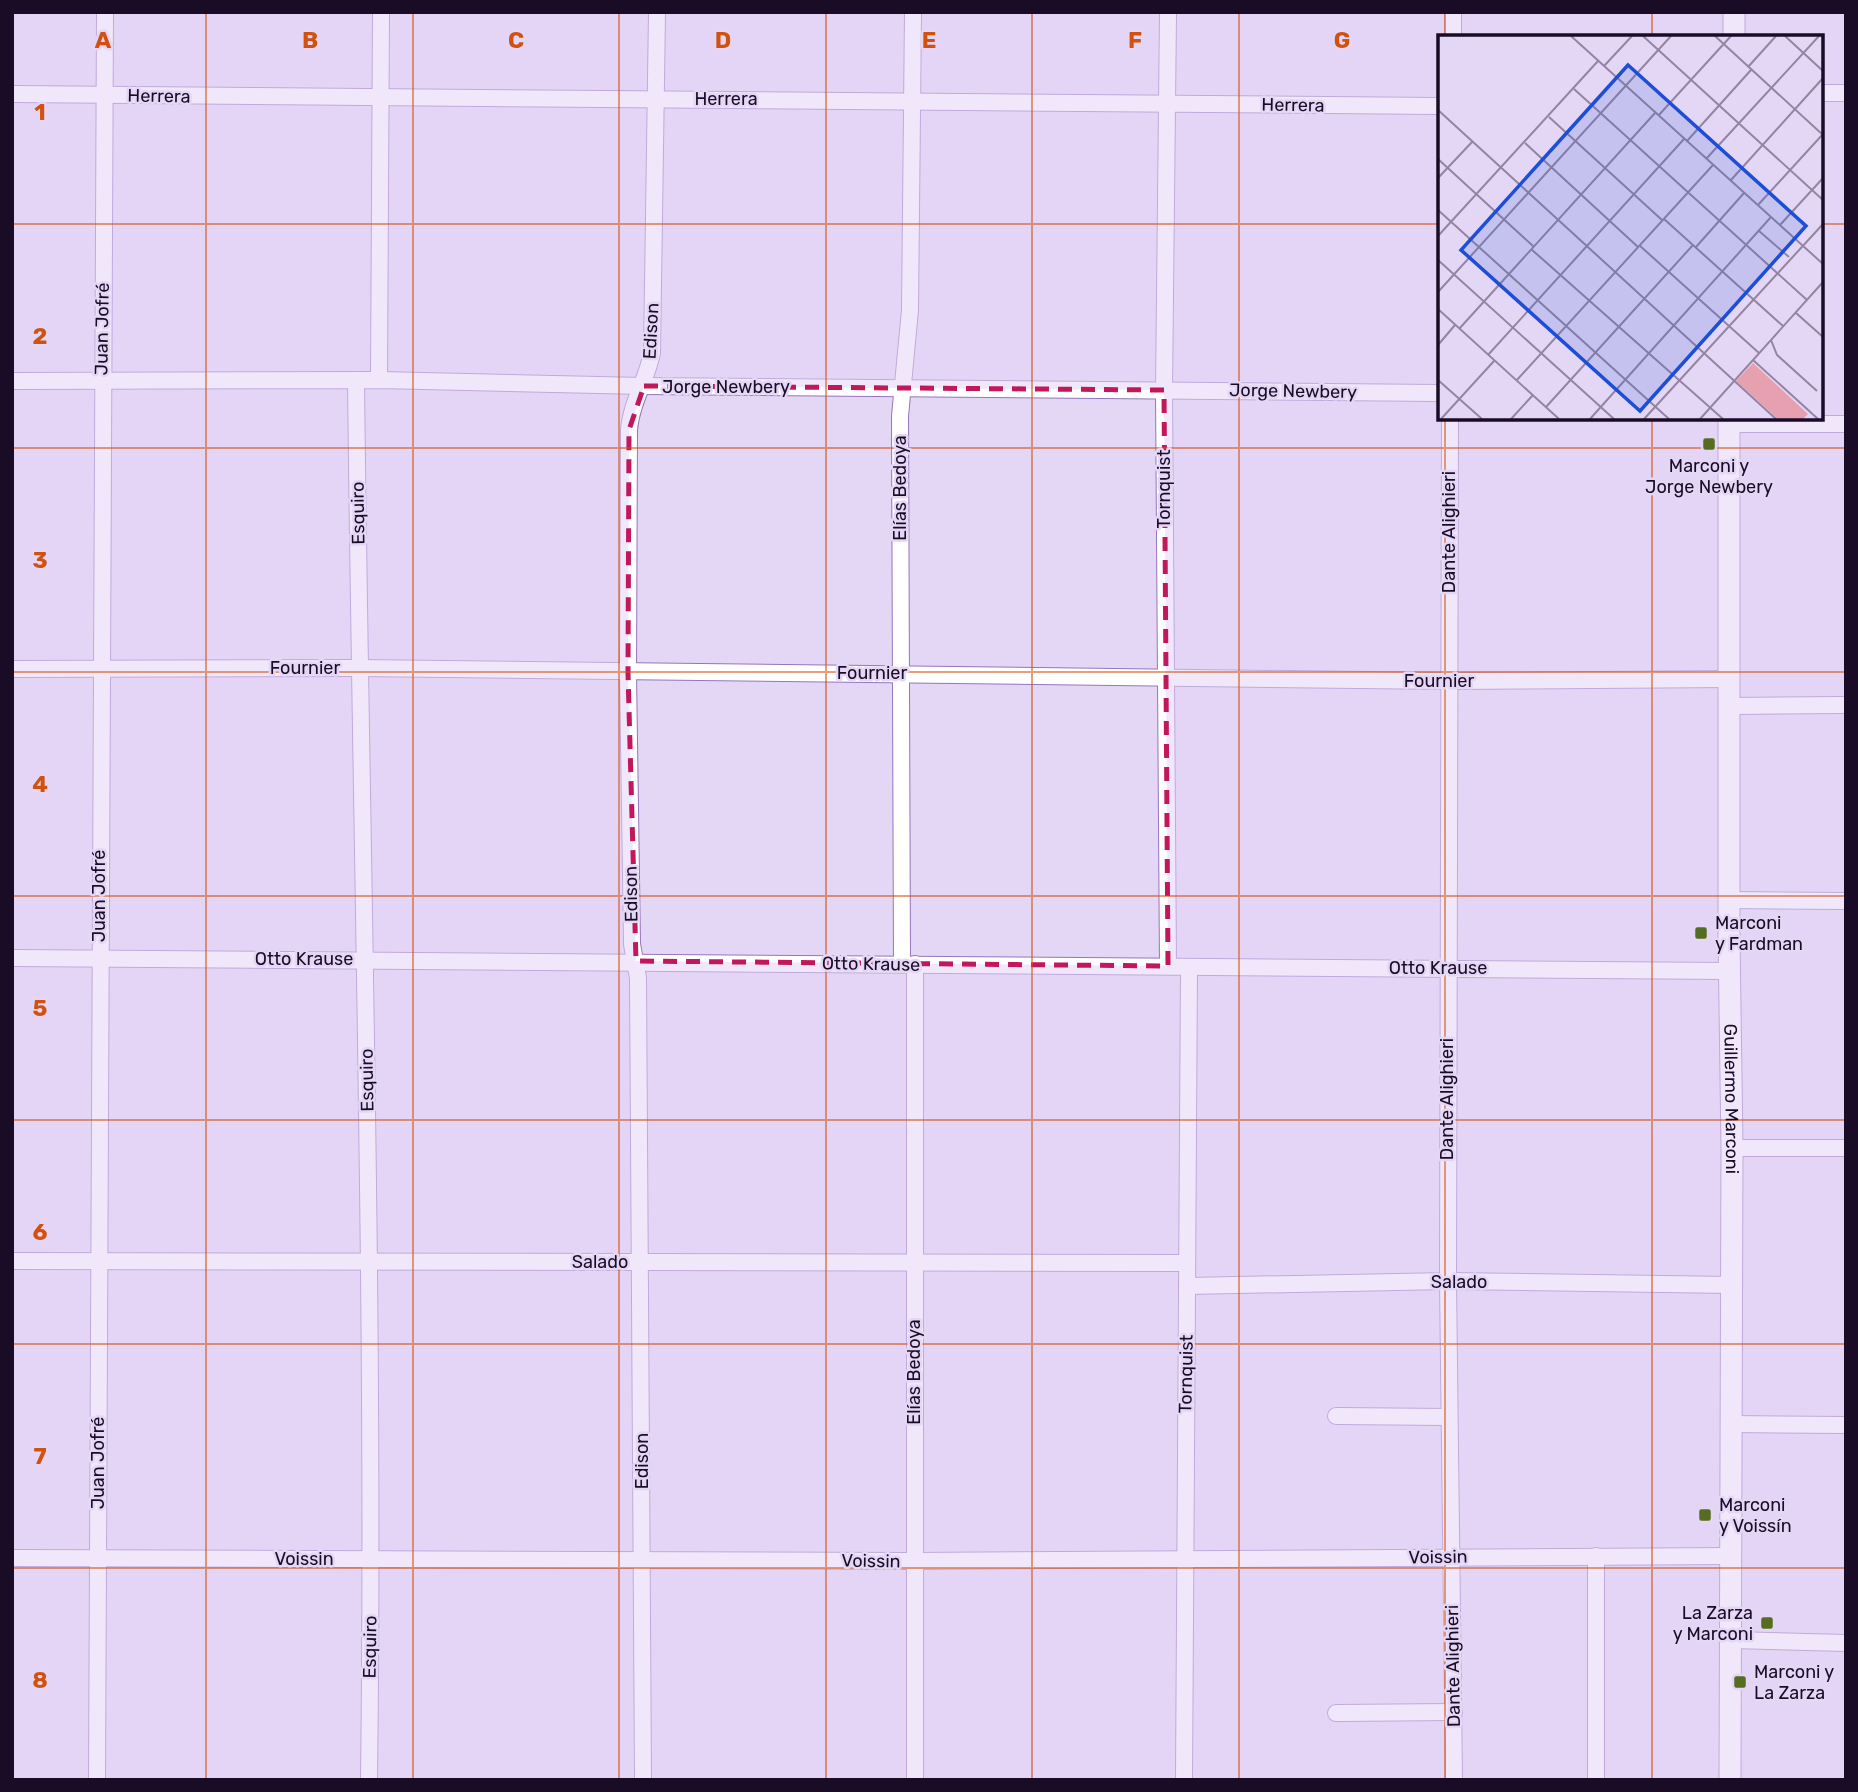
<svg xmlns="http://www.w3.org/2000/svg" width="1858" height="1792" viewBox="0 0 1858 1792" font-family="Rubik,sans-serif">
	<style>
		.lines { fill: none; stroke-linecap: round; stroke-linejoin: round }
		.street-casing { stroke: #9775bb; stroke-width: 18 }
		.secondary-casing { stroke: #9775bb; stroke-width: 23 }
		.street { stroke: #fff; stroke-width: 16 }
		.secondary { stroke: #fff; stroke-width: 21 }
		.marked { fill: none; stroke: #c2185b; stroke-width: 5; stroke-dasharray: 14 9; stroke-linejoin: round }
		.grid { fill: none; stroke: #d3510f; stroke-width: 2; stroke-opacity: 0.55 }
		.poi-dot { fill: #546d20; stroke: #e4d6f5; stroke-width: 2.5 }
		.labels { text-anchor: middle; stroke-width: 5; stroke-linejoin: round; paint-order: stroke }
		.street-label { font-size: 18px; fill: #1a0c26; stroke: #e4d6f5 }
		.poi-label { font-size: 18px; fill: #1a0c26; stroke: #e4d6f5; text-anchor: start }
		.inset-road { fill: none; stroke: #9385a2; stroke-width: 2 }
		.view { fill: #1d4ed8; fill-opacity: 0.15; stroke: #1d4ed8; stroke-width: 3.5 }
		.inset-edge { fill: none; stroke: #1a0c26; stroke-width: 3.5 }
		.grid-label { font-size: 23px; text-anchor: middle; font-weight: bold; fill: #d3510f; stroke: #e4d6f5; stroke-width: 5; stroke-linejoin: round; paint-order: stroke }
	</style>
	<rect width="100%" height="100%" fill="#e4d6f5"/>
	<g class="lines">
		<defs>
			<g id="street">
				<polyline points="1453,37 1453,12"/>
				<polyline points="1821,93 1846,93"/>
				<polyline points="12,94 1440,106"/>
				<path d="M356 380C361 846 375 1313 369 1780"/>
				<polyline points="379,380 381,12"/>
				<polyline points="12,381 379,380 644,386 1440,393"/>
				<polyline points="1450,418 1448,1281 1454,1780"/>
				<polyline points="1729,424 1846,424"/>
				<polyline points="12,669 359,668 1448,681 1731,679"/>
				<polyline points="1731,706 1846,705"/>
				<polyline points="1729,900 1846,901"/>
				<polyline points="12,958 1729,971"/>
				<polyline points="902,964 900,416 910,310 913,12"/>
				<polyline points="1168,966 1164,390 1168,12"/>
				<polyline points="1732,1148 1846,1148"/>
				<polyline points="12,1261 1187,1263"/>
				<polyline points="1187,1286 1448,1281 1732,1285"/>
				<polyline points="1336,1416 1449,1417"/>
				<polyline points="1732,1424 1846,1425"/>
				<polyline points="12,1558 913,1561 1731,1556"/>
				<polyline points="1732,1640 1846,1643"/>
				<polyline points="1336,1713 1454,1712"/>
				<polyline points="97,1780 105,12"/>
				<path d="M643 1780 638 978 632 944 628 673 629 430C631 403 647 379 652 353L657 12"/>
				<polyline points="915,1780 915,964"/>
				<polyline points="1184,1780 1189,968"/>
				<polyline points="1596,1780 1596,1556"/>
			</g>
			<g id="secondary">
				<polyline points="1734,37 1734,12"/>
				<path id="s1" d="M1729 418V937L1732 1148 1730 1780"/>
			</g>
		</defs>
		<use href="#street" class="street-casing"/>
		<use href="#secondary" class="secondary-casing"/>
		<use href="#street" class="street"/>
		<use href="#secondary" class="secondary"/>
	</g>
	<path d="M0 0H1858V1792H0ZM644 386 1164 390 1168 966 636 961 628 673 629 430Z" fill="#e4d6f5" fill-opacity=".55" fill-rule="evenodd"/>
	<path class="marked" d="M644 386 1164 390 1168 966 636 961 628 673 629 430Z"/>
	<path class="grid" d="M206 12V1780M413 12V1780M619 12V1780M826 12V1780M1032 12V1780M1239 12V1780M1445 12V37M1652 12V37M12 224H1440M1821 224H1846M1445 418V1780M1652 418V1780M12 448H1846M12 672H1846M12 896H1846M12 1120H1846M12 1344H1846M12 1568H1846"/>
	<g class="poi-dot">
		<rect x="1702" y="437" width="14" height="14" rx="3.5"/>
		<rect x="1694" y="926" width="14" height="14" rx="3.5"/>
		<rect x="1698" y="1508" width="14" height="14" rx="3.5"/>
		<rect x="1760" y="1616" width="14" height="14" rx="3.5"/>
		<rect x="1733" y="1675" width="14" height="14" rx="3.5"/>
	</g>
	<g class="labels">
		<g class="street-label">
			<text transform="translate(159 96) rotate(1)" y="6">Herrera</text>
			<text x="726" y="105">Herrera</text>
			<text transform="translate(1293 105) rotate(1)" y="6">Herrera</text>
			<text transform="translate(102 329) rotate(-89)" y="6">Juan Jofré</text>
			<text transform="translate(651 331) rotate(-87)" y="6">Edison</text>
			<text x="726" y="393">Jorge Newbery</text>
			<text transform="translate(1293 391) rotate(1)" y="6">Jorge Newbery</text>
			<text transform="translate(900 488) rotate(-90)" y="6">Elías Bedoya</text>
			<text transform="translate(1164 489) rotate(-90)" y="6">Tornquist</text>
			<text transform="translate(358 513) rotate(-91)" y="6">Esquiro</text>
			<text transform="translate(1449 532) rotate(-90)" y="6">Dante Alighieri</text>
			<text x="305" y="674">Fournier</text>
			<text x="872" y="679">Fournier</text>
			<text x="1439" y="687">Fournier</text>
			<text transform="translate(631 894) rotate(-91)" y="6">Edison</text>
			<text transform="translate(99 896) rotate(-90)" y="6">Juan Jofré</text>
			<text x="304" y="965">Otto Krause</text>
			<text transform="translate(871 964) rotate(1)" y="6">Otto Krause</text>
			<text x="1438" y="974">Otto Krause</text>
			<text transform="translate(367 1080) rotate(-91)" y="6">Esquiro</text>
			<text transform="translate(1447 1099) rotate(-90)" y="6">Dante Alighieri</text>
			<text dy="6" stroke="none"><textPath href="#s1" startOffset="681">Guillermo Marconi</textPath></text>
			<text x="600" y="1268">Salado</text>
			<text x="1459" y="1288">Salado</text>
			<text transform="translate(914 1372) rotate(-90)" y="6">Elías Bedoya</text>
			<text transform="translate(1186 1374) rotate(-89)" y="6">Tornquist</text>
			<text transform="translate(642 1461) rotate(-90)" y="6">Edison</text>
			<text transform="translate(98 1463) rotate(-90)" y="6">Juan Jofré</text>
			<text transform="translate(1438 1557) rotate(-1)" y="6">Voissin</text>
			<text x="304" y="1565">Voissin</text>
			<text transform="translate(871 1561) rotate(1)" y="6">Voissin</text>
			<text transform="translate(370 1647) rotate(-89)" y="6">Esquiro</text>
			<text transform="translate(1453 1666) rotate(-91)" y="6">Dante Alighieri</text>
		</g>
		<g class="poi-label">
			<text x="1709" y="472" text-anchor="middle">Marconi y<tspan x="1709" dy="21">Jorge Newbery</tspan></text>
			<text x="1715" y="929">Marconi<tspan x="1715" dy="21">y Fardman</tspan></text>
			<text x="1719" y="1511">Marconi<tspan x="1719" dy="21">y Voissín</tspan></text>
			<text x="1753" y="1619" text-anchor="end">La Zarza<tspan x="1753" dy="21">y Marconi</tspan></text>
			<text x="1754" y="1678">Marconi y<tspan x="1754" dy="21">La Zarza</tspan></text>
		</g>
	</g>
	<g transform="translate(1438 35)">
		<rect width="385" height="385" fill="#e4d6f5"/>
		<path d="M315 328 370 379 365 384H340L298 346Z" fill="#e7a0af"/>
		<path class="inset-road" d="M133 1 385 229M205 1 385 165M277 1 385 100M347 1 385 36M166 31 194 1M310 32 338 1M136 54 369 265M0 75 338 384M220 81 293 1M111 82 224 185M249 106 313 35M87 108 200 212M0 124 95 211M268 124 381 1M0 143 34 107M293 145 385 43M320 170 385 99M0 175 231 384M226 184 345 291M342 190 385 143M321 196 351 222M0 201 160 26M201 210 321 318M258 212 306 158M93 214 285 384M0 225 176 384M0 257 233 1M0 274 121 384M358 278 385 302M21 294 217 78M333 305 339 320 379 356M0 310 17 290M50 320 246 104M315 325 380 384M0 345 44 384M78 346 275 130M108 372 255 210M3 384 56 326M73 384 95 360M152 384 333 182M206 384 385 189M262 384 385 247"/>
		<path class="view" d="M190 30 368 191 202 376 23 215Z"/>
		<rect width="385" height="385" class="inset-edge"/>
	</g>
	<g class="grid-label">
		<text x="103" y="48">A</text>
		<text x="310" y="48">B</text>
		<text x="516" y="48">C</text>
		<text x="723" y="48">D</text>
		<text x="929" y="48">E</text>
		<text x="1135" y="48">F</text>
		<text x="1342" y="48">G</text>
		<text x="40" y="120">1</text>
		<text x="40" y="344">2</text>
		<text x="40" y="568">3</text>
		<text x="40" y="792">4</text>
		<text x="40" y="1016">5</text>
		<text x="40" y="1240">6</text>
		<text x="40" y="1464">7</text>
		<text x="40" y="1688">8</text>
	</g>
	<rect width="1858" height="1792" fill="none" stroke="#1a0c26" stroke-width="28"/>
</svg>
